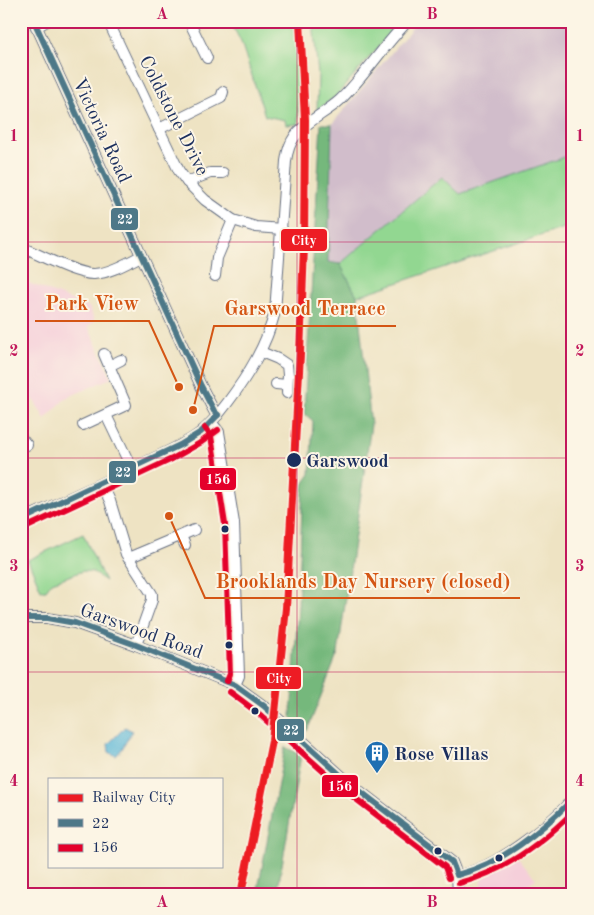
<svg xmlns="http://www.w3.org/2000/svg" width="594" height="915" viewBox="0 0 594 915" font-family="'Old Standard TT',serif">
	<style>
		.built { fill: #f5cfda }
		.industrial { fill: #d1bdcb }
		.green { fill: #92d791; stroke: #568378 }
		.forest { fill: #75b87b; stroke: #48746c }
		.water { fill: #58b6d7; stroke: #3a729a }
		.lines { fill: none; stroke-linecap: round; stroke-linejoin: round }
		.minor-casing { stroke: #656e81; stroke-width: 12 }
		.minor { stroke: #fff; stroke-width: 10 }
		.bus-1-casing { stroke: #fcf5e5; stroke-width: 10 }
		.bus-2-casing { stroke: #fcf5e5; stroke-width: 10 }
		.bus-1 { stroke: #4e7888; stroke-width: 6 }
		.bus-2 { stroke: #e4002b; stroke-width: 6 }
		.rail-1-casing { stroke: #fcf5e5; stroke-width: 11 }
		.rail-1 { stroke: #ed1c24; stroke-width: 8 }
		.grid { fill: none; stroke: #c2185b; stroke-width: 1; stroke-opacity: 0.55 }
		.stop-dot { fill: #1b2f5e; stroke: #fcf5e5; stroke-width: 2 }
		.labels { text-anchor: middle; stroke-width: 4; stroke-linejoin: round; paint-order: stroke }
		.street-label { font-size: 19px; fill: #1b2f5e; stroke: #fcf5e5 }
		.stop-label { font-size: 19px; font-weight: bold; fill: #1b2f5e; stroke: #fcf5e5; text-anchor: start }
		.poi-label { font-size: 19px; font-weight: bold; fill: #1b2f5e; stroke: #fcf5e5; text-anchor: start }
		.leader { fill: none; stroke: #d45514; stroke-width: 2 }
		.callout-dot { fill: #d45514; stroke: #fcf5e5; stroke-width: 2 }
		.callout-label { font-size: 20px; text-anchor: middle; font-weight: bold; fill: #d45514; stroke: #fcf5e5; stroke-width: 4; stroke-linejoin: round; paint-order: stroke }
		.line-badge { stroke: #fcf5e5; stroke-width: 2 }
		.badge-label { font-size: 14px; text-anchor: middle; font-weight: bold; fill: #fff }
		.neatline { fill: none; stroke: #c2185b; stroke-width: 2 }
		.grid-label { font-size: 16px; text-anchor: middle; font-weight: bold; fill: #c2185b }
	</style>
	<rect width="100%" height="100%" fill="#fcf5e5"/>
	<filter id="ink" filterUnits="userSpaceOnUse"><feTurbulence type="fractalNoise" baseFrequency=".02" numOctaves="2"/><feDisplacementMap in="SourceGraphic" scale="10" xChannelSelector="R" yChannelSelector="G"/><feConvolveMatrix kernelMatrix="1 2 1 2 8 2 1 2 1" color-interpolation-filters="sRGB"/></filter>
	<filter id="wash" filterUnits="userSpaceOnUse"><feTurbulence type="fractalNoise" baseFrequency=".0096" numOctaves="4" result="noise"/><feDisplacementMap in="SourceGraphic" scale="20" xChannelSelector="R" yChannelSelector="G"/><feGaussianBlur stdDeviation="1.12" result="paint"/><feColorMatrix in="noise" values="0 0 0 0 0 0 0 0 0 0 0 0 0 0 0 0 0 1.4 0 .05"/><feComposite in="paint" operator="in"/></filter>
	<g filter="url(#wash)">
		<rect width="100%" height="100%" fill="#eee3c3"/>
		<g class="built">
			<polygon points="21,280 89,307 95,322 88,326 111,378 66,398 45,419 21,378"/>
			<polygon points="517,856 536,879 511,894 481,894 482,880 490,871"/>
		</g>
		<polygon class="industrial" points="573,21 573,154 460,194 442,177 340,264 328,262 332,124 417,22"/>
		<g class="green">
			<polygon points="230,21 294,21 299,61 298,124 286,125 285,120 265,116 241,42"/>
			<polygon points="313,21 401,21 335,97 317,110 318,75"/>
			<polygon points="573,154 573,225 357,296 340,264 442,177 460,194"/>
			<polygon points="83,534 105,581 93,572 83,571 52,582 46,590 41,590 28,560"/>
		</g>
		<g class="forest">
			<polygon points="321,124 332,124 328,262 340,264 357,296 371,425 338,653 307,731 291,717 298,607 303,484 310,474 313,421 304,413"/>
			<polygon points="285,747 301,755 277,894 257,894"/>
		</g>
		<polygon class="water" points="125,727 132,731 122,749 116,756 109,752 108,744"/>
	</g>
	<g filter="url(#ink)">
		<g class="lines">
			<defs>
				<g id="minor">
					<polyline points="34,21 201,386 214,411 218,415"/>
					<polyline points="108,21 159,129 179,171 187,182 205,200 233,220 256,227 282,229"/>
					<polyline points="189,21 207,58"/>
					<polyline points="36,27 47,21"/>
					<polyline points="159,129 221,98 223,92"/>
					<polyline points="187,182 210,173 223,173"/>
					<path d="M21 247C38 254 77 275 94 274 110 273 127 263 141 256"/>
					<polyline points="215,276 217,258 233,220"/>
					<polyline points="261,352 278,359 287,365 288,375 287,393"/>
					<polyline points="109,366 121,360"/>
					<polyline points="276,384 287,385"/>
					<polyline points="106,415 132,469"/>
					<polyline points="212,423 219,432 234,523 239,676 235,685"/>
					<polyline points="83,425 126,405 104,354"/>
					<polyline points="21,438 27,445"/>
					<polyline points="102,484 110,501 126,554 152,594 152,600 136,645"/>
					<path d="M21 520C62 502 102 483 142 464 161 454 183 446 200 433 211 424 219 414 228 402 249 374 266 346 275 312L286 161C287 153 290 143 295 136 306 121 326 113 340 100 365 76 383 46 408 21"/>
					<polyline points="181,536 185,545"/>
					<polyline points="128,558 194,530"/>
					<polyline points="21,618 47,618 75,623 136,645 235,685 264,706 348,782 452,862 457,875 458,894"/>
					<path d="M457 875C495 869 547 827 573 799"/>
				</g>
			</defs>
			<use href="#minor" class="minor-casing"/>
			<use href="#minor" class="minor"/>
			<defs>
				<g id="bus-1">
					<polyline points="34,21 201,386 214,411 218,415"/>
					<polyline points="21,520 180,445 201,432 218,415"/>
					<polyline points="21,618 47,618 75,623 136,645 235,685 264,706 348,782 452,862 457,875"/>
					<path d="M457 875C503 863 540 832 573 799"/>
				</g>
				<g id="bus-2">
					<polyline points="205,428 211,436 225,524 230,674 227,681"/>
					<polyline points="25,528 172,459 200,443 218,430"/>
					<polyline points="230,692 258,713 343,789 445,867 449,878"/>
					<path d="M459 883C503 872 541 844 573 812"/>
				</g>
			</defs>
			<use href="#bus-1" class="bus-1-casing"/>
			<use href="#bus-2" class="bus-2-casing"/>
			<use href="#bus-1" class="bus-1"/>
			<use href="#bus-2" class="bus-2"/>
			<defs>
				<polyline id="rail-1" points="241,894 272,741 286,608 300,354 304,247 305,120 300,21"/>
			</defs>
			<use href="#rail-1" class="rail-1-casing"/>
			<use href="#rail-1" class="rail-1"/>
		</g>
	</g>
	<path class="grid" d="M297 21V894M21 242H573M21 458H573M21 672H573"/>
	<defs>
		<symbol id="building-pin" viewBox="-11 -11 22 30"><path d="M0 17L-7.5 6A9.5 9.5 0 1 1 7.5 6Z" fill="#1f6fb2" stroke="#fcf5e5"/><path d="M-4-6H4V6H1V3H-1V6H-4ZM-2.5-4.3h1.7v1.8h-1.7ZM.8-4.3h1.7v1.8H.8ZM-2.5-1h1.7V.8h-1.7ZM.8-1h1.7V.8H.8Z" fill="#fff"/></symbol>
	</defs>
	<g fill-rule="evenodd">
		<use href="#building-pin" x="363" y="739" width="28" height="38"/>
	</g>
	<g class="stop-dot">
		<circle cx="294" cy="460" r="8"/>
		<circle cx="225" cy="529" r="4.5"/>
		<circle cx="229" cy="645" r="4.5"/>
		<circle cx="255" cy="711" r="4.5"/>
		<circle cx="438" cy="851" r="4.5"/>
		<circle cx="499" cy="858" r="4.5"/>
	</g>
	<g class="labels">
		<g class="street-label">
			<text transform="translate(175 115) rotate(63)" y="7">Coldstone Drive</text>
			<text transform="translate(103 130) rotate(65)" y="7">Victoria Road</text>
			<text transform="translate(142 630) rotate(20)" y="7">Garswood Road</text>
		</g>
		<g class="stop-label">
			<text x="306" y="467">Garswood</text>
		</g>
		<g class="poi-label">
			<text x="394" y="760">Rose Villas</text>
		</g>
	</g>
	<path class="leader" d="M179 387L149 321H35M193 410L214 326H396M169 516L205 598H520"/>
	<g class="callout-dot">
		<circle cx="179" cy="387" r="5"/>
		<circle cx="193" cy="410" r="5"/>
		<circle cx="169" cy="516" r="5"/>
	</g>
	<g class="callout-label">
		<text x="92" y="310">Park View</text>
		<text x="305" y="315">Garswood Terrace</text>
		<text x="363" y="588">Brooklands Day Nursery (closed)</text>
	</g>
	<g class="line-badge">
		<rect x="110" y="207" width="29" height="24" rx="5" fill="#4e7888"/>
		<rect x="280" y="228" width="48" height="24" rx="5" fill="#ed1c24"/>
		<rect x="108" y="460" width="29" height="24" rx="5" fill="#4e7888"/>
		<rect x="199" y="467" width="38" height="24" rx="5" fill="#e4002b"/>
		<rect x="255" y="666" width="47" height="24" rx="5" fill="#ed1c24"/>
		<rect x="276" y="718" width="29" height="24" rx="5" fill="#4e7888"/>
		<rect x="321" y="774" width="38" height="24" rx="5" fill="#e4002b"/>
	</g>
	<g class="badge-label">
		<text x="125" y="224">22</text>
		<text x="304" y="245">City</text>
		<text x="123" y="477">22</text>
		<text x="218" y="484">156</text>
		<text x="279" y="683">City</text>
		<text x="291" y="735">22</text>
		<text x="340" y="791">156</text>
	</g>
	<rect width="594" height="915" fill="none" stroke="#fcf5e5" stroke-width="55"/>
	<rect x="48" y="778" width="175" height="90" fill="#fcf5e5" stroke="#a2a6af"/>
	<rect x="58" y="794" width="25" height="8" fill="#ed1c24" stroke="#a2a6af"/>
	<text x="92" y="802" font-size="15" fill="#1b2f5e">Railway City</text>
	<rect x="58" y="819" width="25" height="8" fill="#4e7888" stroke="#a2a6af"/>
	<text x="92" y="828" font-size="15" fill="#1b2f5e">22</text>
	<rect x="58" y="844" width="25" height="8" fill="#e4002b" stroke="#a2a6af"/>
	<text x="92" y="852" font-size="15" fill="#1b2f5e">156</text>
	<rect x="28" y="28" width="538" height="860" class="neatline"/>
	<g class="grid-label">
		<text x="162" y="19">A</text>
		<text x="432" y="19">B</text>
		<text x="14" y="141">1</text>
		<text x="580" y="141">1</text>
		<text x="14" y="356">2</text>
		<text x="580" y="356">2</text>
		<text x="14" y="571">3</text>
		<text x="580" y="571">3</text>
		<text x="14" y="786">4</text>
		<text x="580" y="786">4</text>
		<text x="162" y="907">A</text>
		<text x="432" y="907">B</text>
	</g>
</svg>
